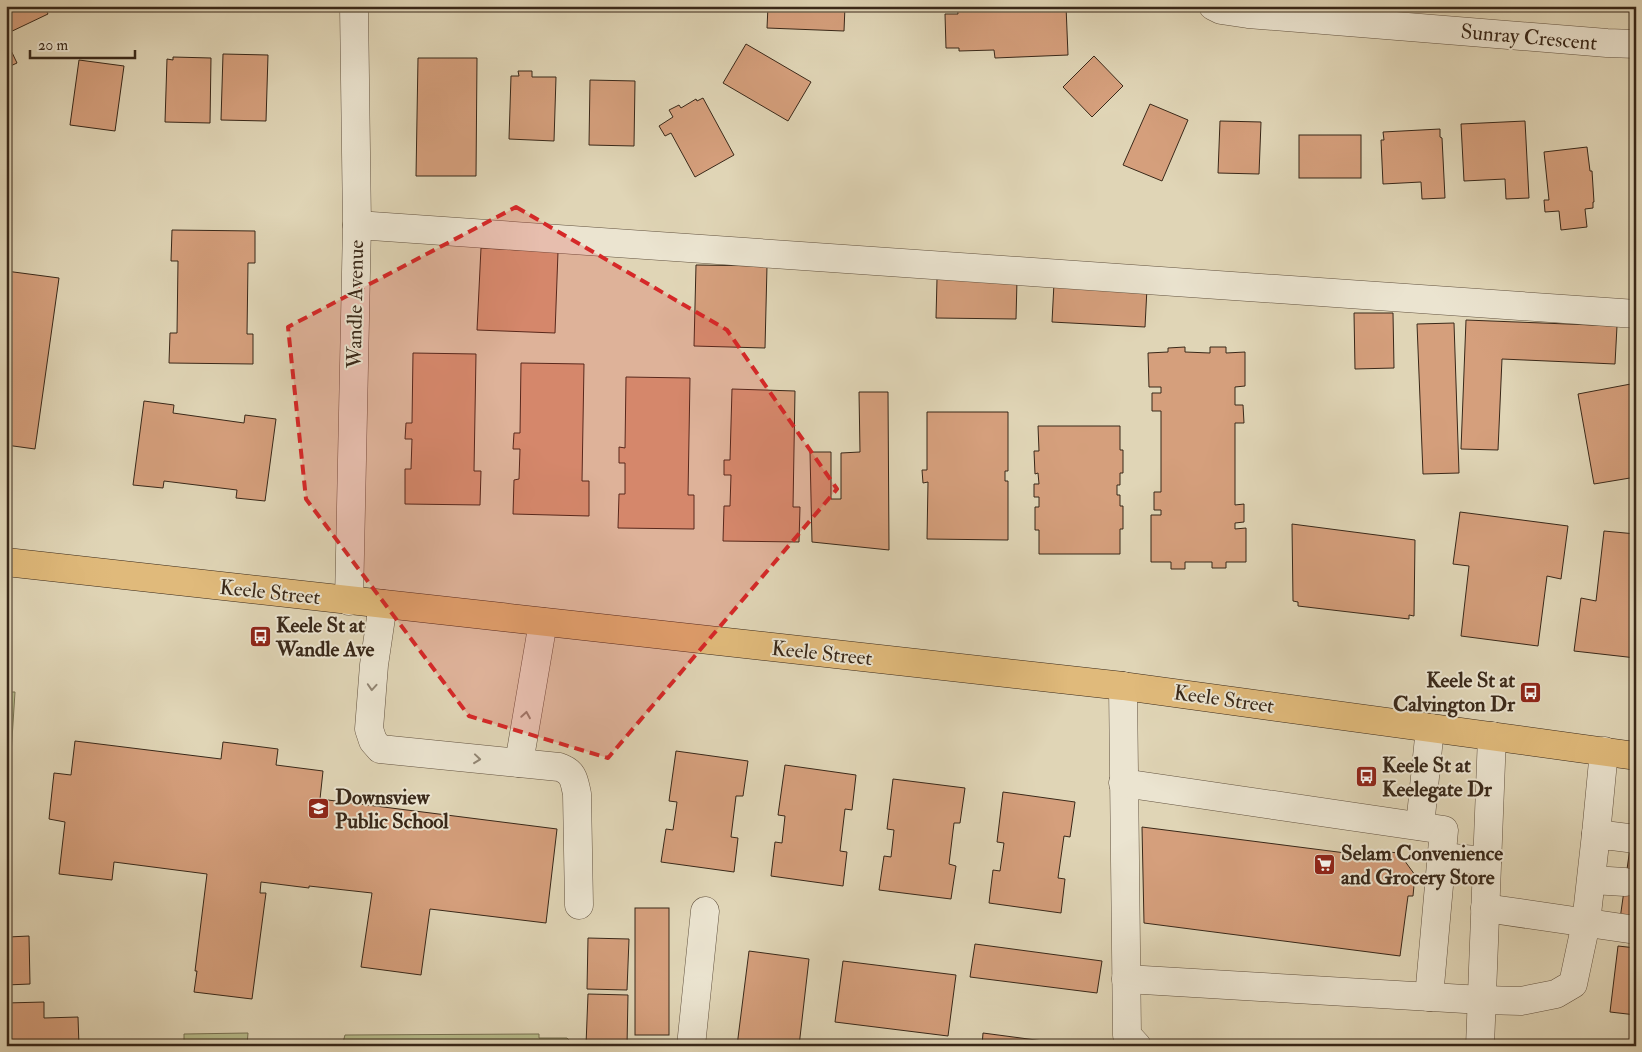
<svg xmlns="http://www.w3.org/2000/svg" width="1642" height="1052" viewBox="0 0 1642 1052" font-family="'IM FELL Double Pica',serif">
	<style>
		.green { fill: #b7bc8b; stroke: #787252 }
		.building { fill: #d59f7c; stroke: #392819 }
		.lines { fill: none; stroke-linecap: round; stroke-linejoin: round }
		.minor-casing { stroke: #635340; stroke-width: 29 }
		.major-casing { stroke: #392819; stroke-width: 29 }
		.minor { stroke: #ebe4d0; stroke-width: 28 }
		.major { stroke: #e0ba7b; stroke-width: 28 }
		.oneway { stroke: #928674 }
		.marked { fill: #d62828; fill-opacity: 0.2; stroke: #d62828; stroke-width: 4; stroke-dasharray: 10 6; stroke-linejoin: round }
		.labels { text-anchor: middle; stroke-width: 4; stroke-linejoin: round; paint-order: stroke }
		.street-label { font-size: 21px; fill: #392819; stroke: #ebe4d0 }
		.poi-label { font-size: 21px; font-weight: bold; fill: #392819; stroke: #ebe4d0; text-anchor: start }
	</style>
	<rect width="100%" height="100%" fill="#e0d5b6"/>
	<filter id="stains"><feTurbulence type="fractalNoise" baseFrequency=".004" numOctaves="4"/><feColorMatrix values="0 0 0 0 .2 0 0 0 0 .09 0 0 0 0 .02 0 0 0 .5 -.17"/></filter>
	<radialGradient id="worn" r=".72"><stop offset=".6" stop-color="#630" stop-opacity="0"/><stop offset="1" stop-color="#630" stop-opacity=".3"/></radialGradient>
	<g class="green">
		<polygon points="6,692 15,692 9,786 6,786"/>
		<polygon points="248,1033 247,1046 184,1046 184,1034"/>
		<polygon points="539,1034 539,1038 567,1038 572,1043 571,1046 342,1046 345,1035"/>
	</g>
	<g class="building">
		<polygon points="6,6 44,6 48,14 6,34"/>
		<polygon points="768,6 845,6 844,31 767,28"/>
		<polygon points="957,6 1066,6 1068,55 995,58 994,50 959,51 959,48 946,48 945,14 958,14"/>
		<polygon points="6,40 17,63 6,68"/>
		<polygon points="746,44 811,82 788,121 723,83"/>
		<polygon points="223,54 268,55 266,121 221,120"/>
		<polygon points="1094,56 1123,86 1092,117 1063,87"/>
		<polygon points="173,57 211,58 210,123 165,122 167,59 173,60"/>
		<polygon points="418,58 477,58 476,176 416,176"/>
		<polygon points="79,60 124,66 115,131 70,125"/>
		<polygon points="518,71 532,71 532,77 556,77 554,141 509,139 511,76 519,76"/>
		<polygon points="590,80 635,81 634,146 589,145"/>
		<polygon points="703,98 734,155 695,177 671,133 665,136 659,126 673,117 669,110 679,105 681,108 696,99 697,101"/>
		<polygon points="1150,104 1188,120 1162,181 1123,165"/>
		<polygon points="1220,121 1261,122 1259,174 1218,173"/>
		<polygon points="1525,121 1529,198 1506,199 1505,179 1464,181 1461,124"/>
		<polygon points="1440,129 1440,137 1442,138 1445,198 1422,199 1421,182 1383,184 1381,140 1384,140 1383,132"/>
		<rect x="1299" y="135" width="62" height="43"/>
		<polygon points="1587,147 1590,171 1592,171 1594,202 1593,202 1593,208 1585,209 1587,227 1561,230 1559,211 1545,212 1544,200 1549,200 1544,152"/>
		<polygon points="172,230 255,231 255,263 248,263 247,334 253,334 253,364 169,363 170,333 177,333 178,261 171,261"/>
		<polygon points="481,248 558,252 555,333 477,330"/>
		<polygon points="696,265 767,266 765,348 694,346"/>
		<polygon points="6,271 59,278 35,449 6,445"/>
		<polygon points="937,279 1017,280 1016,319 936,318"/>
		<polygon points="1054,283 1147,288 1145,327 1052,322"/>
		<polygon points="1354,313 1393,313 1394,368 1355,369"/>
		<polygon points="1466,320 1617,326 1615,364 1502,359 1498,450 1461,449"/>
		<polygon points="1454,323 1459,473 1423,474 1417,324"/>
		<polygon points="1185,347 1185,352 1210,353 1210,347 1226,347 1226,353 1245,352 1245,386 1235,387 1235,405 1243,405 1244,423 1235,423 1235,505 1244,504 1244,522 1235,523 1235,529 1246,528 1246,562 1226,562 1226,568 1212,568 1212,562 1185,562 1185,569 1171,569 1171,562 1151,562 1151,515 1161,515 1161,510 1154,510 1154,492 1161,492 1161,411 1152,411 1152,393 1161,393 1161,387 1149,387 1148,353 1168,352 1168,348"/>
		<polygon points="413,353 476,354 474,471 481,471 480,505 405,504 405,469 411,469 412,439 405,439 406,423 412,423"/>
		<polygon points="521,363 584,364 582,481 589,481 589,516 513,514 514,480 519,479 520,449 513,449 514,433 520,433"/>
		<polygon points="626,377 690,378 688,495 694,495 694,529 618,528 619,494 625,494 625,463 619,463 619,447 625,448"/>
		<polygon points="1636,383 1636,477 1594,484 1578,394"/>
		<polygon points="732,389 795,391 793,507 800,507 799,542 723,541 724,506 730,506 731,475 724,475 724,460 730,460"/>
		<polygon points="859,392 888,392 889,550 812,542 810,452 831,452 831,499 841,499 841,453 860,452"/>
		<polygon points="144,401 174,405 173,413 244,423 245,415 276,419 265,501 236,498 237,490 164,481 163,488 133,485"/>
		<polygon points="927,412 1008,412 1008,471 1005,471 1005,481 1008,481 1008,540 927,539 928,482 923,483 922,470 927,470"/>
		<polygon points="1038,426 1120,426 1120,450 1123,450 1123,473 1120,473 1120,485 1117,485 1117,495 1120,495 1120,506 1123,506 1123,529 1120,529 1120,554 1039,554 1039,530 1035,530 1035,507 1039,507 1039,497 1034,497 1034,484 1039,484 1038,473 1035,474 1034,451 1039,451"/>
		<polygon points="1460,512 1568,526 1561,579 1547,576 1538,646 1461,636 1469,566 1453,564"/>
		<polygon points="1292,524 1415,540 1414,616 1409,615 1409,619 1298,606 1298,602 1293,601"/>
		<polygon points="1604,531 1636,534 1636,658 1574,651 1581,598 1596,601"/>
		<polygon points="75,741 221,759 223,742 278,749 276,765 323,771 320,799 557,829 546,923 430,909 421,975 361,967 372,893 309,886 309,888 261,882 260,893 266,893 252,999 194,992 197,971 195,971 207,874 114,862 112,880 59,874 65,822 49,819 54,773 71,775"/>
		<polygon points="676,751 748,761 743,796 736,796 731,837 738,838 734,872 661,862 666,829 673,830 677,802 669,801"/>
		<polygon points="785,765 856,775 852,810 845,809 840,851 847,852 843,886 771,876 775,842 782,843 785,816 778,815"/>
		<polygon points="893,779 965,788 960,823 954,823 949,864 956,866 951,899 879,890 884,856 891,857 894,830 887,829"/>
		<polygon points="1003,792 1075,802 1070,837 1064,836 1058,878 1065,879 1061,913 989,903 993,870 1000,871 1004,843 997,842"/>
		<polygon points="1142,827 1377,857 1377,851 1399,853 1415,875 1413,896 1408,896 1400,956 1144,923"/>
		<polygon points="1630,848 1636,849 1636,921 1620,919"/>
		<rect x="635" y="908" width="34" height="127"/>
		<polygon points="6,919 8,937 29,936 30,984 6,985"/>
		<polygon points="588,938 629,939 627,990 587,989"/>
		<polygon points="975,944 1102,961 1097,993 970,977"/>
		<polygon points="1618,946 1636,948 1636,1015 1610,1012"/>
		<polygon points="749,951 809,959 799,1046 737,1046"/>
		<polygon points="843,961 956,975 948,1036 835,1022"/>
		<polygon points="588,994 628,995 627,1046 586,1045"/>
		<polygon points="44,1002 44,1018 78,1017 79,1046 6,1046 6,1003"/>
		<polygon points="983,1033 1081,1046 982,1046"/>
	</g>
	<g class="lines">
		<defs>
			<g id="minor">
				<polyline points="1213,6 1221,10 1248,14 1607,43 1636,44"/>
				<polyline points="357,225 1636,314"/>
				<polyline points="349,601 357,225 354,6"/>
				<path d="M383 604 374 665 369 729 373 741 380 749 559 767C574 772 574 780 577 794L579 905"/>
				<polyline points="1123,686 1127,1035 1137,1046"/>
				<polyline points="519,763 543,622"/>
				<polyline points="1123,783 1444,830 1429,997"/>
				<polyline points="1420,826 1430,728"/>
				<polyline points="1596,834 1604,751"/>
				<polyline points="1441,857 1487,861"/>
				<polyline points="1592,880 1625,882"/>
				<polyline points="1485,908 1636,930"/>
				<polyline points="1126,979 1482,1000 1521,1001 1556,994 1573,984 1586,923 1596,834 1636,839"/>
				<polyline points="691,1046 705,911"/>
				<polyline points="1480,1046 1492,736"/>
			</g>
			<polyline id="major" points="6,562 1123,686 1636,756"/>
		</defs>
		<use href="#minor" class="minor-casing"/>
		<use href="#major" class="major-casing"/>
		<use href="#minor" class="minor"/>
		<use href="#major" class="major"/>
	</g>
	<defs><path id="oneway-chevron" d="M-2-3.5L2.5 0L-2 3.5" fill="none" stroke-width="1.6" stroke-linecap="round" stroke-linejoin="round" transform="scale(1.25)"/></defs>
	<g class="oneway">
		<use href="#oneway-chevron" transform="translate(372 687) rotate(94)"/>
		<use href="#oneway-chevron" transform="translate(526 715) rotate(-81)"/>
		<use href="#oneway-chevron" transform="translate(477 759) rotate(6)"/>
	</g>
	<path class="marked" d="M516 207 727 330 837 489 608 758 469 716 306 499 288 327Z"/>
	<defs>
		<symbol id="bus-square" viewBox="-11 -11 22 22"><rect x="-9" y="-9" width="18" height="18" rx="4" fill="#8f2418" stroke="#ebe4d0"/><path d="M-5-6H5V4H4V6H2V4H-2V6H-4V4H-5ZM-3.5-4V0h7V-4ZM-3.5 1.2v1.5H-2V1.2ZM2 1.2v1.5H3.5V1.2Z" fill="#fff"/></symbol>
		<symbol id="school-square" viewBox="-11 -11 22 22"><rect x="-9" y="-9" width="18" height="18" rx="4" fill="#8f2418" stroke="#ebe4d0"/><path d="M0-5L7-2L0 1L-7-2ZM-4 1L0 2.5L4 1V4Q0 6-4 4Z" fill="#fff"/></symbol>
		<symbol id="supermarket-square" viewBox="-11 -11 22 22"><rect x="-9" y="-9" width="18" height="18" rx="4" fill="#8f2418" stroke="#ebe4d0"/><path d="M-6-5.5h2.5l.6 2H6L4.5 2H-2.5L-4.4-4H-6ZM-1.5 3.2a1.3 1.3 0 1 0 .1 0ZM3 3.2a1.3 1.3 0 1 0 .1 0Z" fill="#fff"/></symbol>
	</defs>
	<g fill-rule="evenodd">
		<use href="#bus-square" x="248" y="624" width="25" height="25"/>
		<use href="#bus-square" x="1518" y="680" width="25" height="25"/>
		<use href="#bus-square" x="1354" y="764" width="25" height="25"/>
		<use href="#school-square" x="306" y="796" width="25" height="25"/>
		<use href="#supermarket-square" x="1312" y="852" width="25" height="25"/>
	</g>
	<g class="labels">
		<g class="street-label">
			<text transform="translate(1529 37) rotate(5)" y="7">Sunray Crescent</text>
			<text transform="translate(355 304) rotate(-89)" y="7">Wandle Avenue</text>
			<text transform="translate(270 592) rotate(6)" y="7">Keele Street</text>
			<text transform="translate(822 653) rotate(6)" y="7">Keele Street</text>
			<text transform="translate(1224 699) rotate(8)" y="7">Keele Street</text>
		</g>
		<g class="poi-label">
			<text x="276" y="632">Keele St at<tspan x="276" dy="24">Wandle Ave</tspan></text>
			<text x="1515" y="687" text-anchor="end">Keele St at<tspan x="1515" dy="24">Calvington Dr</tspan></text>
			<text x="1382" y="772">Keele St at<tspan x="1382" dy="24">Keelegate Dr</tspan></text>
			<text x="335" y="804">Downsview<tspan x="335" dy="24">Public School</tspan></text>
			<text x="1341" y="860">Selam Convenience<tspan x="1341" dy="24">and Grocery Store</tspan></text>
		</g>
	</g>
	<rect width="1642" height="1052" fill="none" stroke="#e0d5b6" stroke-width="25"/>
	<rect x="8" y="8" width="1627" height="1037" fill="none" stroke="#392819" stroke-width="2.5"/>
	<rect x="12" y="12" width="1617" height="1027" fill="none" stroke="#392819"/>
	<path d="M30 50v8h105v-8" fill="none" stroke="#392819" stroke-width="2.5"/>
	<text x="38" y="50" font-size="15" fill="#392819" stroke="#ebe4d0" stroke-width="4" paint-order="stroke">20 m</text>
	<rect width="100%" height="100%" filter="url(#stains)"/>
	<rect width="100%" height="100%" fill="url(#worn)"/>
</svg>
